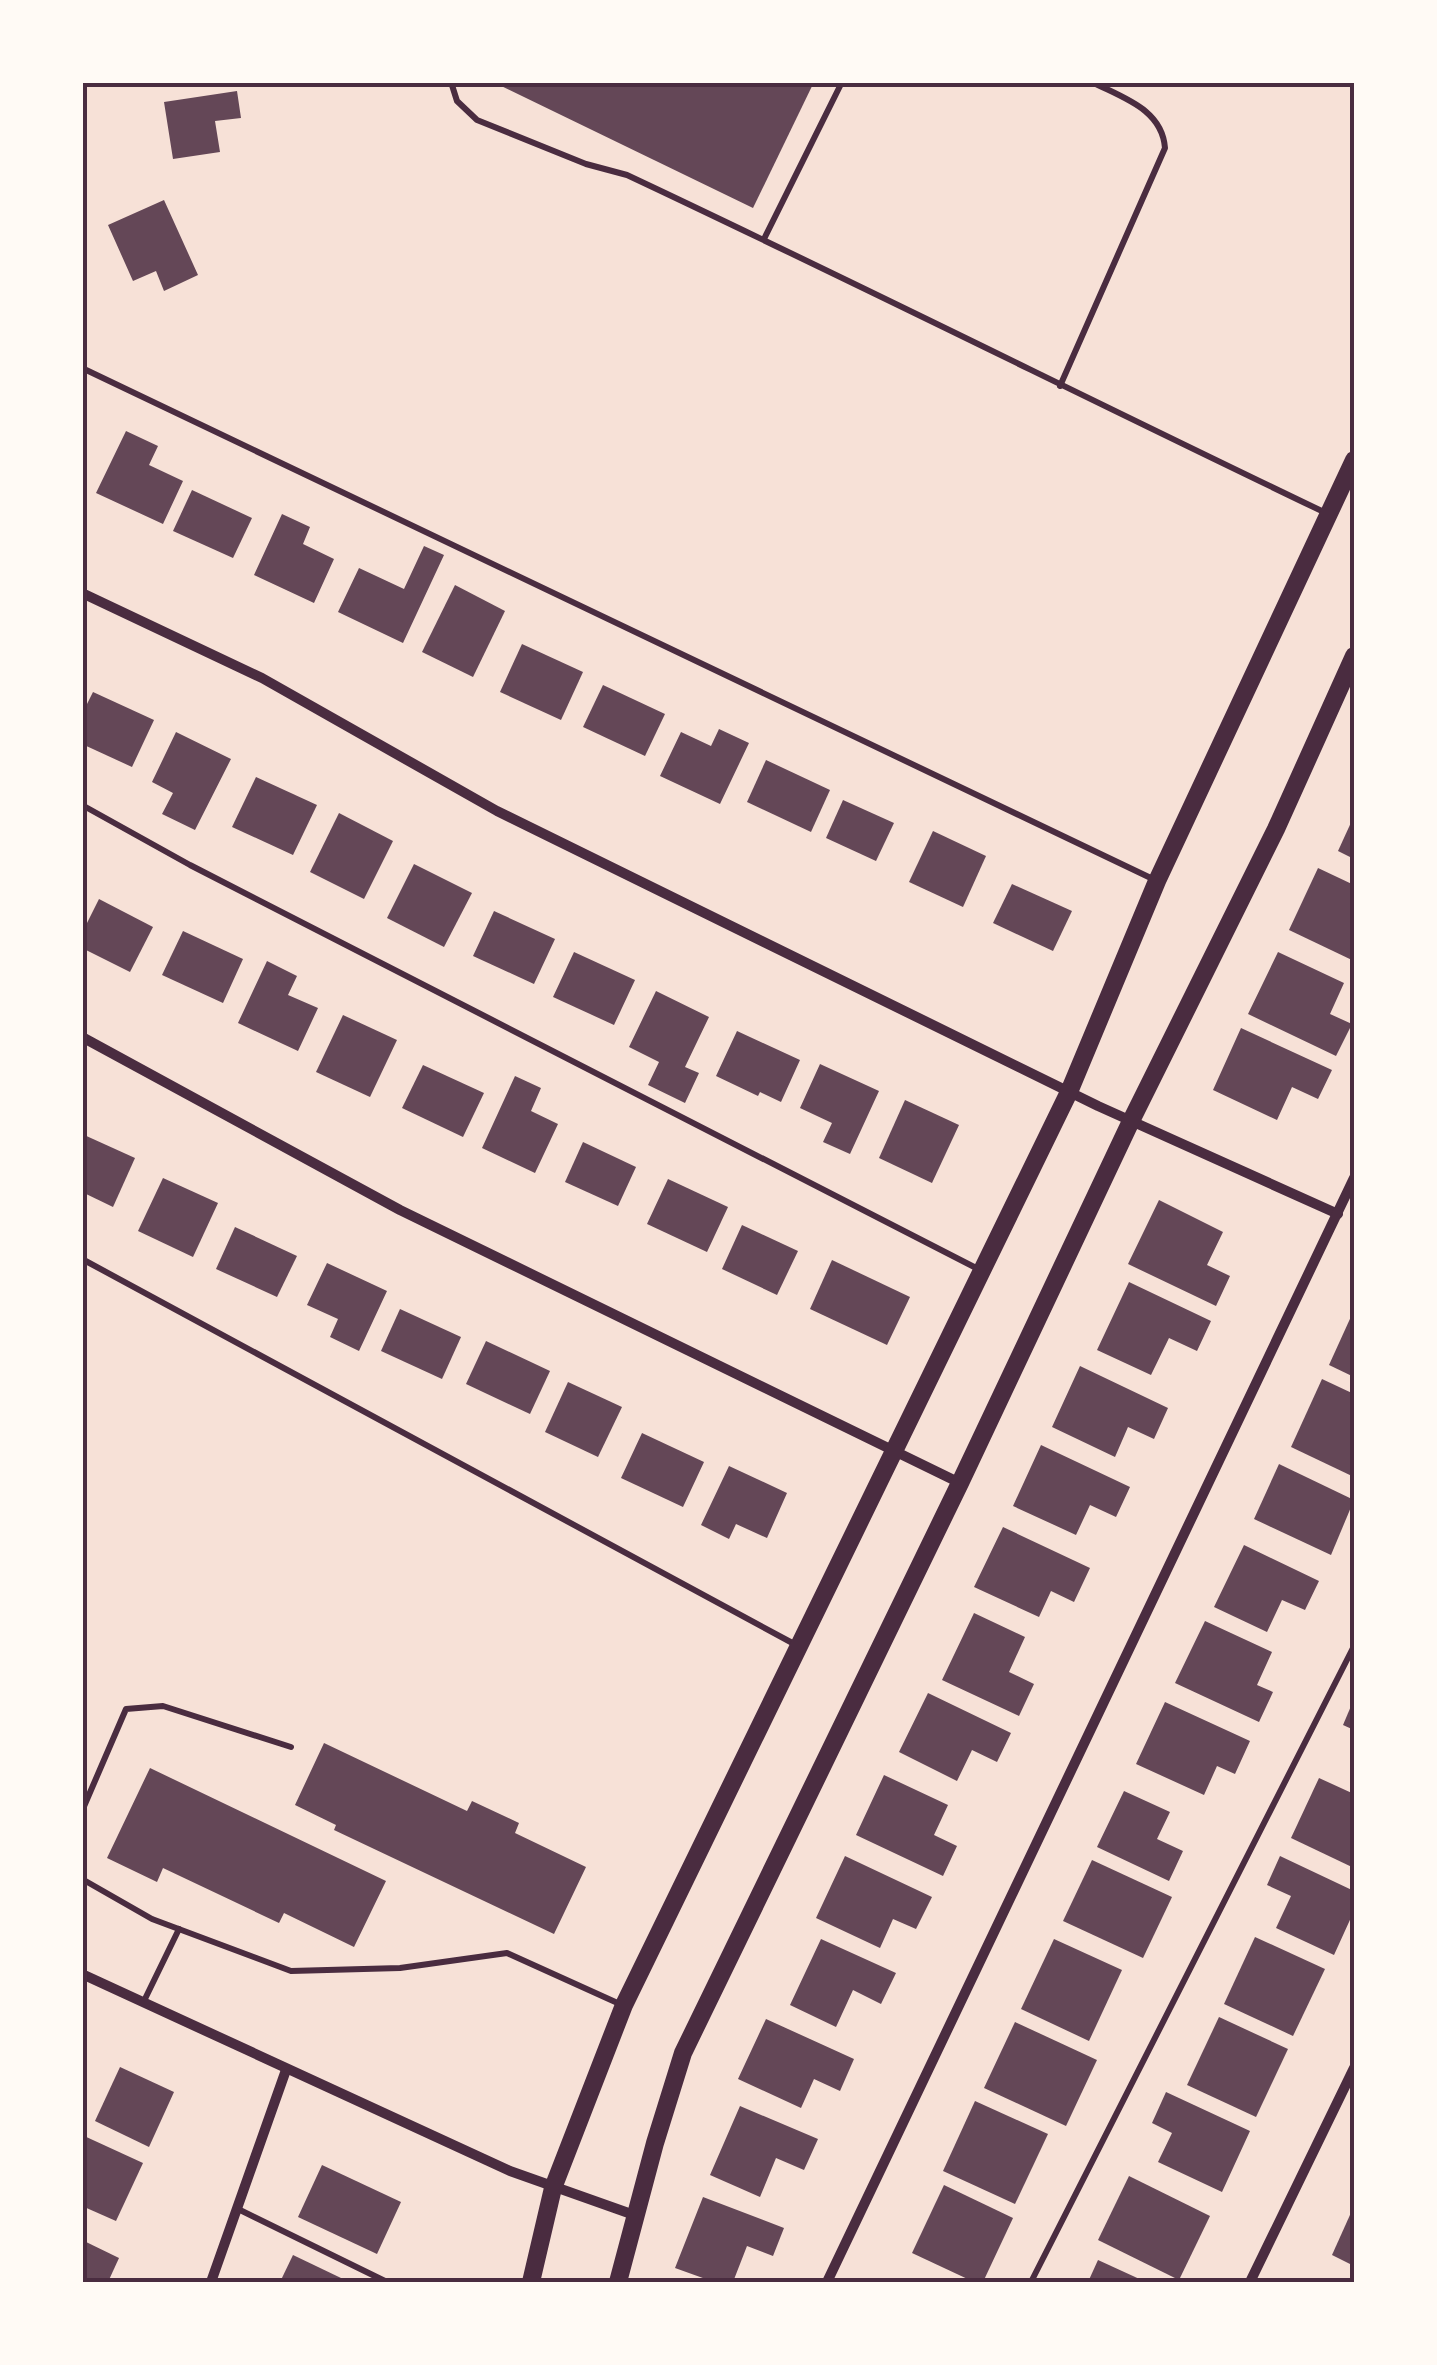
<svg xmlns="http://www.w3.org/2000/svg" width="1437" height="2365" viewBox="0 0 1437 2365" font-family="Inter,sans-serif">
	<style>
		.building { fill: #644757 }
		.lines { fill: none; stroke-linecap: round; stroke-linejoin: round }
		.service { stroke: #4a2c40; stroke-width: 6 }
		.minor { stroke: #4a2c40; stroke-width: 10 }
		.tertiary { stroke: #4a2c40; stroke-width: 18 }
		.neatline { fill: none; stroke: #4a2c40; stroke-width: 4 }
	</style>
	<rect width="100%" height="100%" fill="#f7e1d7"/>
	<g class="building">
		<polygon points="493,82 814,82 753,208"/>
		<polygon points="237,91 241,118 215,121 220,152 173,159 164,102"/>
		<polygon points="164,200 198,275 164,291 156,271 133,281 108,225"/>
		<polygon points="126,431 158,446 149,465 183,481 163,524 96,493"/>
		<polygon points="192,490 252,518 233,558 173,531"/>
		<polygon points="282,514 310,527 303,544 334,559 314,603 254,575"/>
		<polygon points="424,546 444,555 403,643 338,612 359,568 404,589"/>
		<polygon points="455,585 505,611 473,677 422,652"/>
		<polygon points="522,644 583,672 561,720 500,692"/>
		<polygon points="603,685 665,714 645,756 583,727"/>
		<polygon points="93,692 154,720 132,767 82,744 82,714"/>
		<polygon points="719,729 749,743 720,804 660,776 681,732 711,746"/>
		<polygon points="176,732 231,759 195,830 162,814 173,793 152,782"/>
		<polygon points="766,760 830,790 811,832 747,802"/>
		<polygon points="256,777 317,805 293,855 232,827"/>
		<polygon points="843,800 894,823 876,861 826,838"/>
		<polygon points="339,813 393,841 364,899 310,872"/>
		<polygon points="1354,816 1354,859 1338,851"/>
		<polygon points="933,831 986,856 963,907 909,882"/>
		<polygon points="414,864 472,893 444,947 387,918"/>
		<polygon points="1318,868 1354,885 1354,961 1289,930"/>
		<polygon points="1012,884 1072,911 1053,951 993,923"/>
		<polygon points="99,899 153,927 130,972 82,948 82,933"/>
		<polygon points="494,911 555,939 534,984 473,956"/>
		<polygon points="183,931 243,959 223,1003 162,975"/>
		<polygon points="574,952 635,980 614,1025 553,997"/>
		<polygon points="1278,952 1344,983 1330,1014 1352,1024 1336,1056 1248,1014"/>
		<polygon points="267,961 297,976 288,995 318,1008 298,1051 238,1023"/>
		<polygon points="656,991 709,1017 685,1067 699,1073 685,1103 648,1085 659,1062 629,1047"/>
		<polygon points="343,1015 397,1040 370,1097 316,1072"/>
		<polygon points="1241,1028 1332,1070 1318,1099 1292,1087 1277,1120 1213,1090"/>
		<polygon points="737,1031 800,1060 781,1102 760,1092 758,1096 716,1076"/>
		<polygon points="820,1064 879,1091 850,1154 823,1142 832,1123 800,1108"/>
		<polygon points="423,1065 484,1093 463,1137 402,1108"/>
		<polygon points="515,1076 541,1088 531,1111 558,1124 535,1173 482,1148"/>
		<polygon points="905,1100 959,1125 932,1183 879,1158"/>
		<polygon points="82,1134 135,1158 113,1207 82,1192"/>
		<polygon points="583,1142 636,1167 618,1206 565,1182"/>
		<polygon points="163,1178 218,1203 193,1257 138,1231"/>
		<polygon points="668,1179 728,1207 707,1252 647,1224"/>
		<polygon points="1159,1200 1223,1232 1207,1265 1230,1276 1216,1306 1128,1264"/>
		<polygon points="742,1225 798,1251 777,1295 722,1269"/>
		<polygon points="235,1227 297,1256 277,1297 216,1269"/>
		<polygon points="832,1260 910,1297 887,1345 810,1309"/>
		<polygon points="327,1263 387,1291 359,1351 330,1337 338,1319 307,1305"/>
		<polygon points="1129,1282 1211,1321 1197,1351 1169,1338 1151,1375 1097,1350"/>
		<polygon points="400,1309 461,1337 442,1379 381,1351"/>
		<polygon points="1354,1310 1354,1377 1329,1365"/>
		<polygon points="486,1341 550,1371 530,1414 466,1384"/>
		<polygon points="1080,1366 1168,1408 1154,1439 1128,1427 1115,1457 1052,1427"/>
		<polygon points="1322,1379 1354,1394 1354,1477 1291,1447"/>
		<polygon points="568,1382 622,1407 598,1457 545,1432"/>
		<polygon points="642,1433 704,1462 683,1507 621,1478"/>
		<polygon points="1041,1445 1130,1487 1116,1517 1090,1505 1076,1535 1013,1506"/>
		<polygon points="1279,1464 1354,1500 1331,1555 1254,1519"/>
		<polygon points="729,1466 787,1493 767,1538 736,1524 729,1539 701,1525"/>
		<polygon points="1003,1527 1090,1568 1074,1602 1051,1591 1039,1617 974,1587"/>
		<polygon points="1244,1545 1319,1581 1305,1610 1282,1600 1267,1632 1214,1607"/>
		<polygon points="974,1613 1025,1637 1009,1672 1034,1684 1019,1716 942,1680"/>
		<polygon points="1205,1621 1272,1652 1257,1685 1273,1692 1259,1722 1175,1683"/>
		<polygon points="928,1693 1011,1733 997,1762 972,1750 957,1781 899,1752"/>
		<polygon points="1354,1699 1354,1730 1343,1725"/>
		<polygon points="1165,1702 1250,1741 1235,1774 1217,1766 1204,1795 1136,1764"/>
		<polygon points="324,1743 467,1811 472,1801 519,1823 515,1833 586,1867 554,1934 334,1830 336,1825 295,1805"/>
		<polygon points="150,1768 386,1881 354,1947 284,1913 279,1923 163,1868 157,1882 107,1858"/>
		<polygon points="884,1775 948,1805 934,1835 957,1846 943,1876 856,1835"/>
		<polygon points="1319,1778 1354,1794 1354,1868 1291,1838"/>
		<polygon points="1124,1791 1170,1812 1157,1839 1183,1851 1169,1881 1097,1847"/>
		<polygon points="845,1856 932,1897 916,1929 893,1919 880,1948 816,1918"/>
		<polygon points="1280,1856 1354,1891 1354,1911 1334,1955 1276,1928 1291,1896 1267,1885"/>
		<polygon points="1092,1860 1172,1897 1143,1958 1063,1921"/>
		<polygon points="1255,1937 1325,1969 1293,2036 1224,2004"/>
		<polygon points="821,1939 896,1973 881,2004 853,1990 836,2027 790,2005"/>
		<polygon points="1054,1939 1122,1970 1089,2041 1021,2009"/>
		<polygon points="1219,2017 1288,2049 1256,2117 1187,2085"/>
		<polygon points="766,2019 854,2059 840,2091 814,2079 801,2108 738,2079"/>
		<polygon points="1015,2022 1097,2060 1066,2126 984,2088"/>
		<polygon points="120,2067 174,2092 149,2147 95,2121"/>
		<polygon points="1166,2092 1250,2131 1222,2192 1158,2162 1172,2133 1152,2123"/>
		<polygon points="975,2101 1048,2134 1015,2204 943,2171"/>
		<polygon points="740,2106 818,2139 804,2170 776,2158 760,2197 710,2175"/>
		<polygon points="82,2135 143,2163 116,2221 82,2206"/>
		<polygon points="322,2165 401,2202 377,2254 298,2217"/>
		<polygon points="1129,2176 1210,2216 1179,2280 1098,2240"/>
		<polygon points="944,2185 1013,2218 983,2282 974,2282 912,2253"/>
		<polygon points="703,2197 784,2228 773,2256 747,2246 733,2282 714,2282 675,2268"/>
		<polygon points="1354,2206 1354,2266 1332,2255"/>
		<polygon points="82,2240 119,2258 108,2282 82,2282"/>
		<polygon points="293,2255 341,2278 339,2282 280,2282"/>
		<polygon points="1098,2260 1146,2282 1088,2282"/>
	</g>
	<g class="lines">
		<g class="service">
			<path d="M451 82 457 101 477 120 586 164 627 175C861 285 1092 401 1326 513"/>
			<polyline points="764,239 842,82"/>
			<polyline points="82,368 1155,880"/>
			<path d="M1060 386 1165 148C1162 109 1123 98 1092 82"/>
			<polyline points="82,805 190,865 980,1270"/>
			<polyline points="82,1259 798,1646"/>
			<polyline points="82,1811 126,1709 163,1706 291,1747"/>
			<polyline points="82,1879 152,1919 291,1971 400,1968 507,1953 622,2005"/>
			<polyline points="143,2003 179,1929"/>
			<polyline points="238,2209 387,2282"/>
			<polyline points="1031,2282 1354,1646"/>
		</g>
		<g class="minor">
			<polyline points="82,593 262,678 497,811 1098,1106 1338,1214"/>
			<polyline points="82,1037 400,1210 960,1483"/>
			<polyline points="82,1974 510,2171 637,2216"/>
			<polyline points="211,2282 286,2070"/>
			<polyline points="827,2282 1354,1178"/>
			<polyline points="1250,2282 1354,2068"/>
		</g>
		<g class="tertiary">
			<polyline points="531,2282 553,2188 624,2005 1069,1092 1157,881 1354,460"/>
			<polyline points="618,2282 655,2143 683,2053 960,1483 1131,1121 1276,829 1354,656"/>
		</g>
	</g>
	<rect width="1437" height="2365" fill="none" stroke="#fffaf5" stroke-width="170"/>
	<rect x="85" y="85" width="1267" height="2195" class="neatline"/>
</svg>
